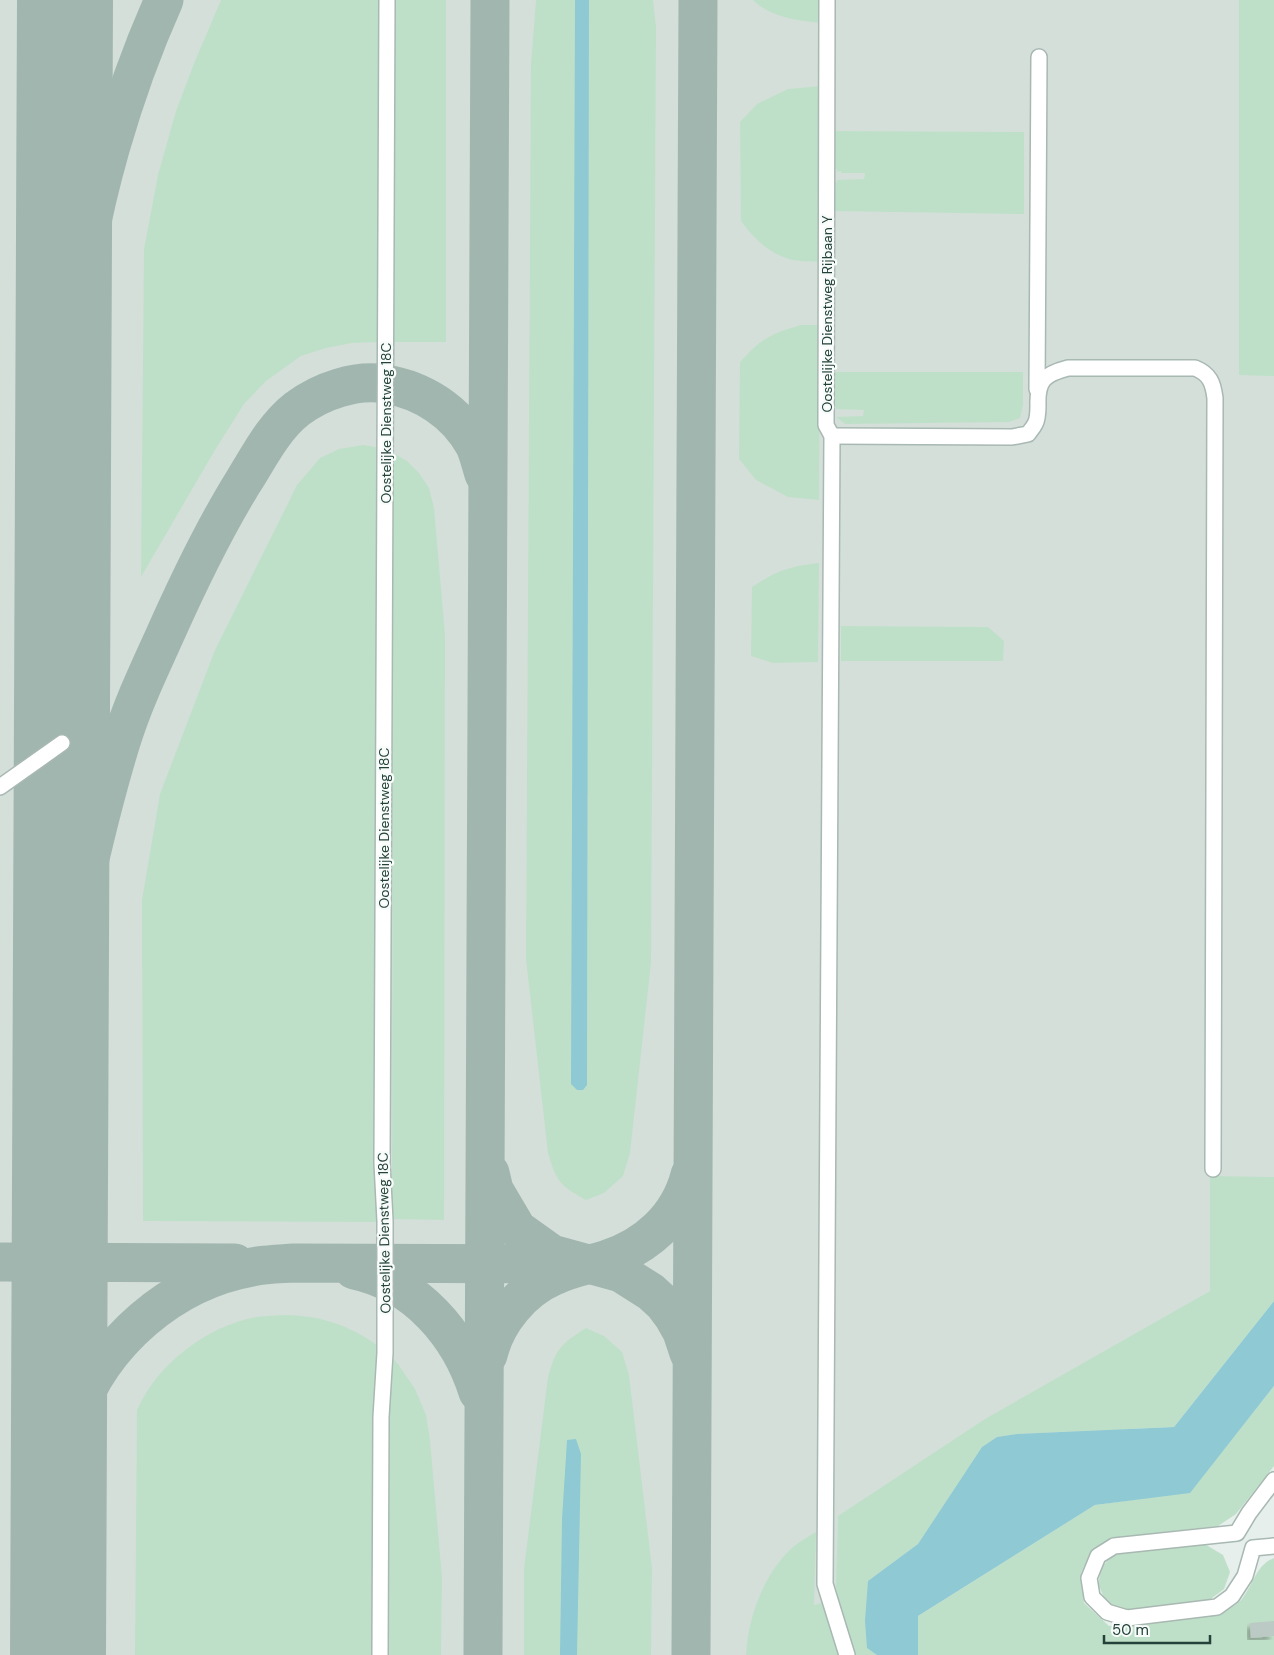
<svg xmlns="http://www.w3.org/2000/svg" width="1274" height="1655" viewBox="0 0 1274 1655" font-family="'DM Sans',sans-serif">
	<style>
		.built { fill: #d4dfda }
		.green { fill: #bfe0c8 }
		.water { fill: #8ec9d4 }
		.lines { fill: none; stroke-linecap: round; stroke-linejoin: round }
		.taxiway { stroke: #a2b6b0; stroke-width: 39 }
		.runway { stroke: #a2b6b0; stroke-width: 96 }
		.building { fill: #bbcac4; filter: url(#shadow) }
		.minor-casing { stroke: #a8b8b2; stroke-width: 18 }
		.minor { stroke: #fff; stroke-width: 15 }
		.labels { text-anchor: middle; stroke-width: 4.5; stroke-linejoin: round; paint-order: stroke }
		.street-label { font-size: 14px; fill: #24423a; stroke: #f7fbf9 }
	</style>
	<defs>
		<filter id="shadow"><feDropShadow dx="-4.5" dy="4.5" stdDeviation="2.5" flood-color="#0004"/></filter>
	</defs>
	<rect width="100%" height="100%" fill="#e6efeb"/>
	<polygon class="built" points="0,0 1274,0 1274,1301 867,1647 877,1655 0,1655"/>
	<g class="green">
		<polygon points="221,0 382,0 381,342 352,343 326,348 301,356 266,381 244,404 215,450 141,577 144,249 158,175 176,111 195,61"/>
		<polygon points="393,0 446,0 446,342 391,342"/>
		<path d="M536 0H653L656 27 651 963 630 1153 623 1176 604 1193 586 1200C560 1186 556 1181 548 1153L526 959 531 64Z"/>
		<path d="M753 0H822V23C798 21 771 18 753 0Z"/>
		<polygon points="1239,0 1274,0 1274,376 1239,375"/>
		<path d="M821 86V262C811 261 799 262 789 259 769 253 753 238 741 221L740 122 757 104 788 89Z"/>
		<polygon points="832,131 1024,132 1024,214 832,211 832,182 837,182 837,180 864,179 865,173 841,173 841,171 837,172 837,169 832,169"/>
		<path d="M801 325H820L819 500 788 497 756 480 739 459 740 362C762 338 770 334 801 325Z"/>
		<polygon points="831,372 1023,372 1023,405 1020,418 1009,422 845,424 836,417 863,416 864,410 836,409 836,407 831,407"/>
		<polygon points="363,445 381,448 377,1222 143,1221 142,900 160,794 215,650 297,485 320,458 339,449"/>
		<polygon points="393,453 407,461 419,473 429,488 434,508 445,635 444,1220 392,1219"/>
		<path d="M819 563 818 662 773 663 751 656 752 587C776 571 790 566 819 563Z"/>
		<polygon points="841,626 988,627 1004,641 1003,661 841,661"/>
		<polygon points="1210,1176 1274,1177 1274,1301 1174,1427 1017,1434 997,1437 982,1447 918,1544 868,1581 867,1647 877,1655 853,1655 839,1612 836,1587 838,1516 985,1419 1210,1291"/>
		<path d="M287 1315C321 1316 349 1325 377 1345L374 1655H135L137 1410C157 1364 207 1326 256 1317 266 1316 276 1315 287 1315Z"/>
		<path d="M586 1328 604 1336 622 1352 629 1375 652 1568 651 1655H524V1569L548 1377C556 1348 561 1344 586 1328Z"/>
		<polygon points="388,1354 398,1364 415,1389 426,1415 430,1440 442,1578 441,1655 386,1655"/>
		<path d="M1274 1386V1466L1236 1514 1218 1526 1111 1538 1092 1549 1081 1573 1084 1603 1109 1626 1225 1611C1230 1608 1238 1604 1242 1599 1253 1585 1256 1565 1274 1558V1655H918V1616L1095 1505 1190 1492Z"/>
		<path d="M816 1532 814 1605 825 1602 840 1655H746C748 1617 764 1573 793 1547 800 1541 808 1537 816 1532Z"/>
		<polygon points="1203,1543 1223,1555 1230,1572 1224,1589 1208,1601 1124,1610 1106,1602 1098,1584 1102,1566 1116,1553"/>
	</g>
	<g class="water">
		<polygon points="575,0 589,0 587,1085 583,1090 577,1090 571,1084"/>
		<polygon points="1274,1301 1274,1386 1190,1493 1095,1505 918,1616 918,1655 877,1655 867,1648 865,1621 868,1581 918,1544 982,1447 997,1437 1017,1434 1174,1427"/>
		<polygon points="576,1439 581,1454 577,1655 560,1655 562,1519 567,1440"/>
	</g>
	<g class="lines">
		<g class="taxiway">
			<path d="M63 451C67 401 71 351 78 301 92 199 122 94 164 0"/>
			<path d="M60 1101C67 1025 69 946 87 871 97 828 108 784 121 742 132 706 148 672 164 637 188 583 213 530 245 479 260 455 274 427 297 409 321 391 356 379 385 384 423 390 457 412 475 446 479 455 481 465 484 474"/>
			<polyline points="490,1173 494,1190 517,1229 552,1254 621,1273 651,1292 664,1304 673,1316 682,1332 689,1353"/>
			<polyline points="0,1262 235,1263"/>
			<path d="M354 1270C416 1283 460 1334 478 1392"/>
			<path d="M488 1355C496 1321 522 1290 554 1276 570 1268 588 1265 605 1260 646 1247 679 1218 690 1175"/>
			<path d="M59 1500C63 1473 66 1445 75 1418 102 1342 172 1281 252 1267 266 1264 280 1264 294 1263L589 1264"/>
			<polyline points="483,1655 490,0"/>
			<polyline points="691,1655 698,0"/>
		</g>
		<polyline class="runway" points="58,1655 65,0"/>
	</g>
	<polygon class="building" points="1274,1621 1274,1636 1251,1638 1250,1623"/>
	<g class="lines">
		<defs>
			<g id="minor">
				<polyline points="827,0 826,425 832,436 825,1584 847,1655"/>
				<polyline points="1037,389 1039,57"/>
				<path d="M832 436 1012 437 1028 434C1030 431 1033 428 1035 424 1038 419 1038 411 1038 405 1037 380 1045 374 1068 368H1195C1210 374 1213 383 1215 398L1213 1169"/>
				<polyline points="0,787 62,743"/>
				<polyline points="1274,1480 1249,1513 1237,1533 1114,1546 1098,1556 1089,1578 1092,1597 1107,1612 1127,1618 1217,1607 1232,1596 1245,1576 1253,1548 1274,1546"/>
				<polyline points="380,1655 381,1417 385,1353 385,1221 382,1163 387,0"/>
			</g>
		</defs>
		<use href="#minor" class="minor-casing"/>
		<use href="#minor" class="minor"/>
	</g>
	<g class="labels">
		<g class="street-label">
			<text transform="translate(827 314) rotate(-90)" y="5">Oostelijke Dienstweg Rijbaan Y</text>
			<text transform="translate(386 423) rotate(-90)" y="5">Oostelijke Dienstweg 18C</text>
			<text transform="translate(384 828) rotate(-90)" y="5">Oostelijke Dienstweg 18C</text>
			<text transform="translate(384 1233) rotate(-91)" y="5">Oostelijke Dienstweg 18C</text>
		</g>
	</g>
	<path d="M1104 1635v8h106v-8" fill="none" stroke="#24423a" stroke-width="2.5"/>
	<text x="1112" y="1635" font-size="15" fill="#24423a" stroke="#f7fbf9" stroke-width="4" paint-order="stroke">50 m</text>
</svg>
